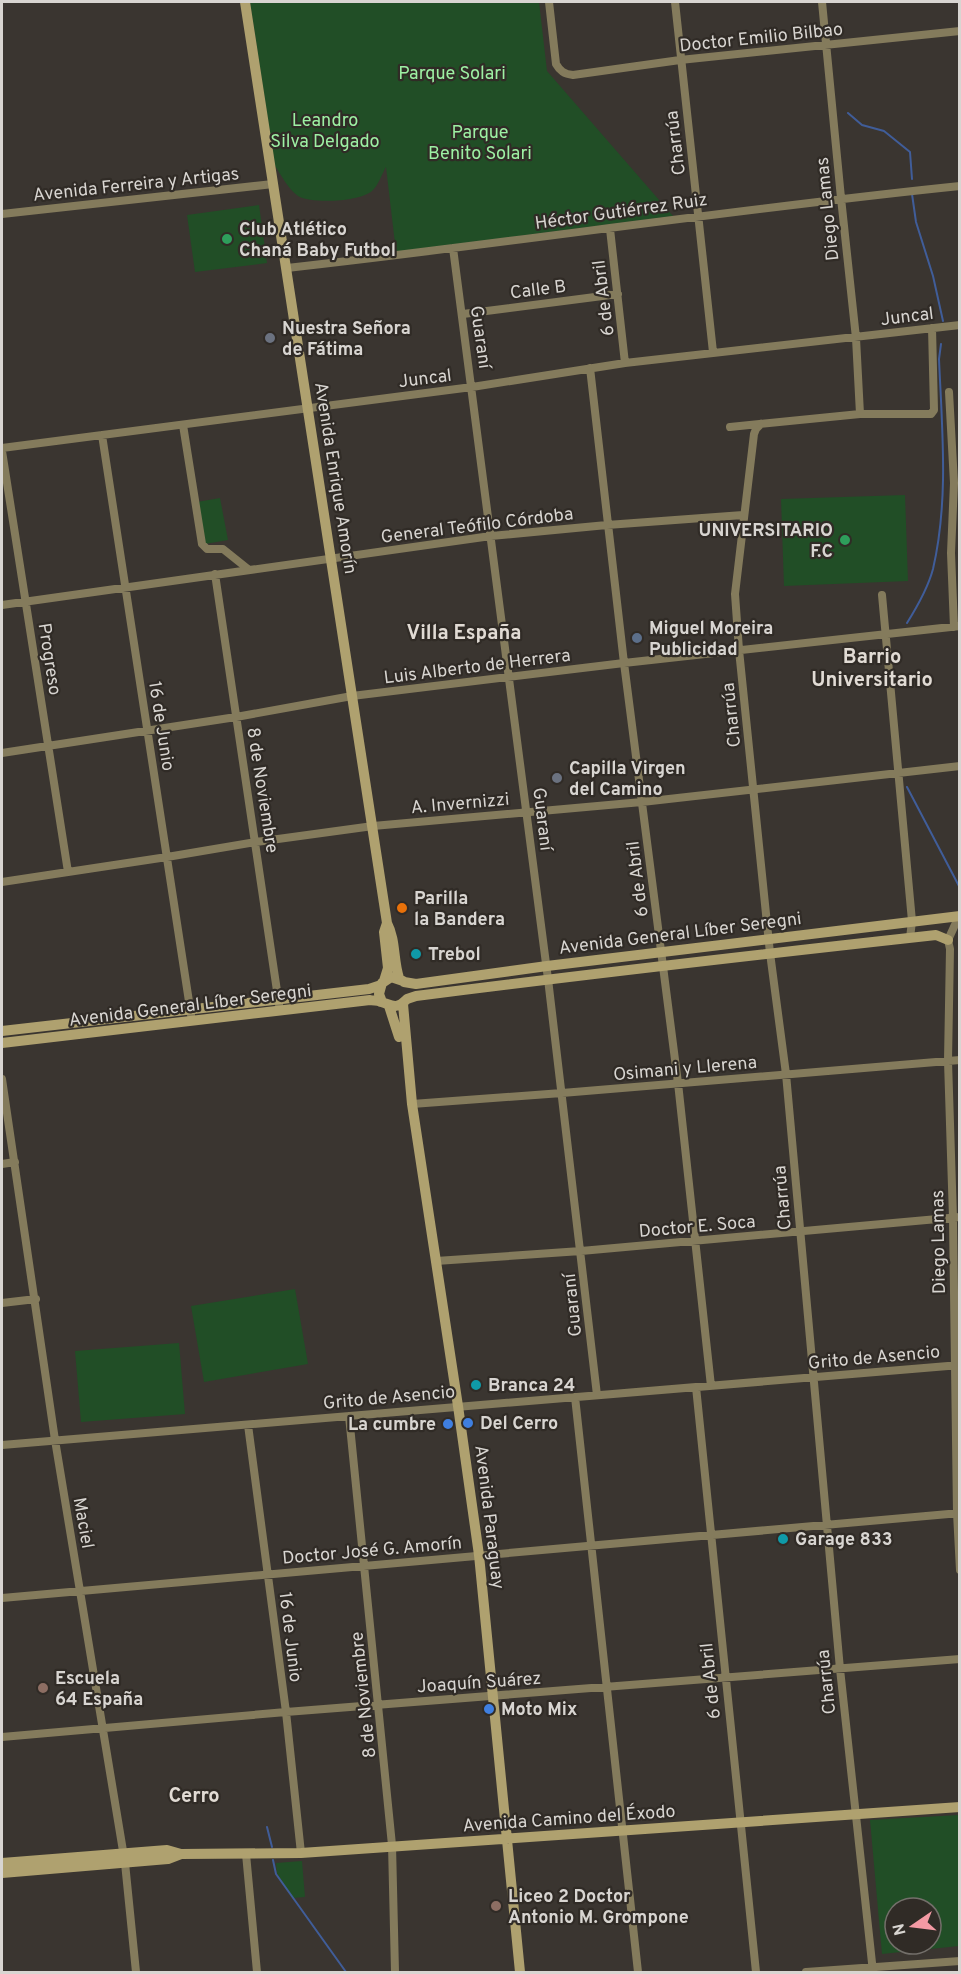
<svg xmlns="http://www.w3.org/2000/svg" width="961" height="1974" font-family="Overpass,sans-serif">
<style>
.green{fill:#214e26;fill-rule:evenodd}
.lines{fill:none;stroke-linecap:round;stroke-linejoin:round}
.stream{stroke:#405d99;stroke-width:2}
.street{stroke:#847b5c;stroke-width:8}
.secondary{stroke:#afa16f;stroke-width:10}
.leisure-dot{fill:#2e9e5b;stroke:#302b26;stroke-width:2}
.worship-dot{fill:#6b7280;stroke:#302b26;stroke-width:2}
.service-dot{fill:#5c6f8a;stroke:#302b26;stroke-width:2}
.food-dot{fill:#e8710a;stroke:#302b26;stroke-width:2}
.culture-dot{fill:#0f9aa8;stroke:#302b26;stroke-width:2}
.shop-dot{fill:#3f7fe0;stroke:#302b26;stroke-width:2}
.education-dot{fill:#8d6e63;stroke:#302b26;stroke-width:2}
.labels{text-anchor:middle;stroke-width:4.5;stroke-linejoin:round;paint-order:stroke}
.street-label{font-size:18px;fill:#d8d5d1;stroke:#302b26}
.park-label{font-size:18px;fill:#9df0a3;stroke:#302b26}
.poi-label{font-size:18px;font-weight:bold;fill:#d8d5d1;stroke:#302b26;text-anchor:start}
.neighbourhood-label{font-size:20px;font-weight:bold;fill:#e1dbd4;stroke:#302b26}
</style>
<rect width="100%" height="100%" fill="#3a3530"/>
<!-- green -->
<path class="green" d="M 250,2 L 539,2 L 547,71 L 673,216 L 396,252 L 386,167 C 382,174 378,186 372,191 C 359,202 312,204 298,196 C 288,189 282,176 275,166 Z
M 259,205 L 267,263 L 195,272 L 187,215 Z
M 905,495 L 908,581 L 784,586 L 781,499 Z
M 220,498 L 228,540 L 205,544 L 197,502 Z
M 295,1289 L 308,1364 L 204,1382 L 191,1306 Z
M 179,1343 L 185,1414 L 81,1422 L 75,1351 Z
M 959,1815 L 959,1946 L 882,1954 L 870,1820 ZM 895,1908 L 931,1908 L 931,1944 L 895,1944 Z
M 302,1861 L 305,1897 L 292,1898 L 277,1873 L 276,1863 Z"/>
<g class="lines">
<!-- stream -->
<path class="stream" d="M 848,113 L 862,125 L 884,131 L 910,152 L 912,179
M 912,194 L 916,222 L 933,276 L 943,321
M 907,623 C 917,607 928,588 933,569 C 949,500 942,429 939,359 L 941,344
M 907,787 L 960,888
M 267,1827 L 272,1847
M 273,1860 L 276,1874 L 346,1972"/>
<!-- street -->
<path class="street" d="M 549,2 L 556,64 C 560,71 564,74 573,75 L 680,60 L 960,31
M 675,2 L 713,352
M 822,2 L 841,198 L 856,338 L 860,414
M 2,214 L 273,184
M 610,229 L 625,363
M 453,248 L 548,979 L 597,1395
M 287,268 C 511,243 735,209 960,186
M 463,314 L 618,294
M 590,368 L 624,663 L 678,1083 L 711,1386
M 949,392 L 954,483 L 951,553 L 954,627
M 761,424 L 756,429 L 754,434 L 735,594 L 739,650 L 770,953 L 786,1074 L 840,1669 L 873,1972
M 183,425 L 202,544 L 207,549 L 223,549 L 248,569
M 730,427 L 860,414 L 931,414 L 934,410 L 932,328
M 102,435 L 192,1021
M 2,448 L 472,387 L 625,363 L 960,325
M 2,451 L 68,872
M 215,574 L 280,1011
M 882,595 L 912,921 L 910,938
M 2,605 L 491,536 L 607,525 L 743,515
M 2,753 L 236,717 L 352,696 L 624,663 L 960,626
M 2,882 L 167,857 L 256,842 L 373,826 L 642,802 L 960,766
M 959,916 L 948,940 L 950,949 L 948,1061 L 953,1218 L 957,1513 L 960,1570
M 2,1079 L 55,1440 L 125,1863 L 136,1972
M 412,1104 L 562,1093 L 960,1060
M 2,1164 L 15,1162
M 436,1261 L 581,1251 L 960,1217
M 2,1303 L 36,1299
M 696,1387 L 756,1972
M 575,1397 L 638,1972
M 349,1416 L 392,1845 L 395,1972
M 248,1425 L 286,1712 L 301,1853
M 2,1445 L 960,1365
M 2,1598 L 960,1513
M 2,1737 L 286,1712 L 960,1659
M 246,1854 L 257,1972
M 806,1972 L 960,1961"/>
<!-- secondary -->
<path class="secondary" d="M 245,2 L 387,923 C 396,940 393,960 399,978
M 384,981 L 388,968 L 384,932 L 387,923
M 404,982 L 416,984 L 547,966 L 960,916
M 407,999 L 416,996 C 589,974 763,954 936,935 L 948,940
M 382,1002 L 379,994 L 382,983 L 391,977 L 403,981
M 403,1004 L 412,1104 L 458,1406 L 479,1555 L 520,1972
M 389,1006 L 399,1037
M 2,1031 L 369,989 L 381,985
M 2,1043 L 370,1000 C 374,1001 378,1000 381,1002 C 392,1005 396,1010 406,1000
M 2,1863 L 167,1850 L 181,1854 L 301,1853 L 960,1807
M 2,1873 L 168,1859 L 181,1854"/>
</g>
<!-- markers -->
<g class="leisure-dot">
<circle cx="227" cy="239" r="6"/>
<circle cx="845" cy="540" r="6"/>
</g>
<g class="worship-dot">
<circle cx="270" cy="338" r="6"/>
<circle cx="557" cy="778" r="6"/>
</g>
<circle class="service-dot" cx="637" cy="638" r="6"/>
<circle class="food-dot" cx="402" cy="908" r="6"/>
<g class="culture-dot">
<circle cx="416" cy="954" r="6"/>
<circle cx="476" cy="1385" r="6"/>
<circle cx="783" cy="1539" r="6"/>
</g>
<g class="shop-dot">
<circle cx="468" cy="1423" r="6"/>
<circle cx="448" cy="1424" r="6"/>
<circle cx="489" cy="1709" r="6"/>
</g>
<g class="education-dot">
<circle cx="43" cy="1688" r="6"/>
<circle cx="496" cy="1906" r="6"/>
</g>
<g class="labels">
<!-- street labels -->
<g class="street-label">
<text transform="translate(761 37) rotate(-6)" y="6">Doctor Emilio Bilbao</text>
<text transform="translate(675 143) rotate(-97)" y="6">Charrúa</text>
<text transform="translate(136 184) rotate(-6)" y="6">Avenida Ferreira y Artigas</text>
<text transform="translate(827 209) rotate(-96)" y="6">Diego Lamas</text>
<text transform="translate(621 211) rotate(-8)" y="6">Héctor Gutiérrez Ruiz</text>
<text transform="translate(538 289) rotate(-7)" y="6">Calle B</text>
<text transform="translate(603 298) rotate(-97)" y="6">6 de Abril</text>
<text transform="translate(907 316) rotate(-7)" y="6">Juncal</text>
<text transform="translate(481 337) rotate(82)" y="6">Guaraní</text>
<text transform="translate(425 378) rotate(-7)" y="6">Juncal</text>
<text transform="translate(336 478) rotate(81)" y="6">Avenida Enrique Amorín</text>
<text transform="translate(477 525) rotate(-7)" y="6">General Teófilo Córdoba</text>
<text transform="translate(50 659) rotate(81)" y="6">Progreso</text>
<text transform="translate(477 666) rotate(-7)" y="6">Luis Alberto de Herrera</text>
<text transform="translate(731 715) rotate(-96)" y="6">Charrúa</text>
<text transform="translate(162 726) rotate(81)" y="6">16 de Junio</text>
<text transform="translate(263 790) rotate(81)" y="6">8 de Noviembre</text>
<text transform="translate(460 803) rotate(-5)" y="6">A. Invernizzi</text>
<text transform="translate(543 819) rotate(83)" y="6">Guaraní</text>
<text transform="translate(637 879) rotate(-97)" y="6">6 de Abril</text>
<text transform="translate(680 933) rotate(-7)" y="6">Avenida General Líber Seregni</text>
<text transform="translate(190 1005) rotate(-7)" y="6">Avenida General Líber Seregni</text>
<text transform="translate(685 1068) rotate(-5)" y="6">Osimani y Llerena</text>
<text transform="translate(782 1198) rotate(-95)" y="6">Charrúa</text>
<text transform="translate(697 1226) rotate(-5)" y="6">Doctor E. Soca</text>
<text transform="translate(938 1242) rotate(-91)" y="6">Diego Lamas</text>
<text transform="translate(572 1305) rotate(-96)" y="6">Guaraní</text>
<text transform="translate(874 1357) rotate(-5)" y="6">Grito de Asencio</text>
<text transform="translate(389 1397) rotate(-5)" y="6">Grito de Asencio</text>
<text transform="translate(490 1517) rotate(83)" y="6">Avenida Paraguay</text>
<text transform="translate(84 1523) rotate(80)" y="6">Maciel</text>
<text transform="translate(372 1550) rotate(-5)" y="6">Doctor José G. Amorín</text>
<text transform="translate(291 1637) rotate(83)" y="6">16 de Junio</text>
<text transform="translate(710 1681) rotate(-96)" y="6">6 de Abril</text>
<text transform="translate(479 1682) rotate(-4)" y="6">Joaquín Suárez</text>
<text transform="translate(826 1682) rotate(-96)" y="6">Charrúa</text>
<text transform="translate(363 1695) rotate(-96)" y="6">8 de Noviembre</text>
<text transform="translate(569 1818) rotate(-4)" y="6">Avenida Camino del Éxodo</text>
</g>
<!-- park labels -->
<g class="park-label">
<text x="452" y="79">Parque Solari</text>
<text x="325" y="126">Leandro<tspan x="325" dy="21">Silva Delgado</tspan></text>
<text x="480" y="138">Parque<tspan x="480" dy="21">Benito Solari</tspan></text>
</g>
<!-- poi labels -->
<g class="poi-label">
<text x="239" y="235">Club Atlético<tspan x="239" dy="21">Chaná Baby Futbol</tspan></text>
<text x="282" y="334">Nuestra Señora<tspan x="282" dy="21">de Fátima</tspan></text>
<text x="833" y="536" text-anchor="end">UNIVERSITARIO<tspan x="833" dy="21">F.C</tspan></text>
<text x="649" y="634">Miguel Moreira<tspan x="649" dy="21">Publicidad</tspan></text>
<text x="569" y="774">Capilla Virgen<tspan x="569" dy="21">del Camino</tspan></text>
<text x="414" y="904">Parilla<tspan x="414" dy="21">la Bandera</tspan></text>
<text x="428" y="960">Trebol</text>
<text x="488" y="1391">Branca 24</text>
<text x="480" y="1429">Del Cerro</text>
<text x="436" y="1430" text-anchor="end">La cumbre</text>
<text x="795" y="1545">Garage 833</text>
<text x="55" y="1684">Escuela<tspan x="55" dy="21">64 España</tspan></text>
<text x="501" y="1715">Moto Mix</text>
<text x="508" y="1902">Liceo 2 Doctor<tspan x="508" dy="21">Antonio M. Grompone</tspan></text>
</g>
<!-- neighbourhood labels -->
<g class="neighbourhood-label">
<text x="464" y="639">Villa España</text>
<text x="872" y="663">Barrio<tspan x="872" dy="23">Universitario</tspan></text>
<text x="194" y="1802">Cerro</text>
</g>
</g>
<!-- border -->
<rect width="961" height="1974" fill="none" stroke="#d8d5d1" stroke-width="6"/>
<!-- north arrow -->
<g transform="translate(913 1926) rotate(256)"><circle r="28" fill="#302b26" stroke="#736f6a" stroke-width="1.5"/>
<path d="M0-4.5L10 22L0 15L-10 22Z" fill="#f49aa4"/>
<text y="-9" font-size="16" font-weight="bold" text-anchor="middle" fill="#d8d5d1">N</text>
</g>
</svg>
